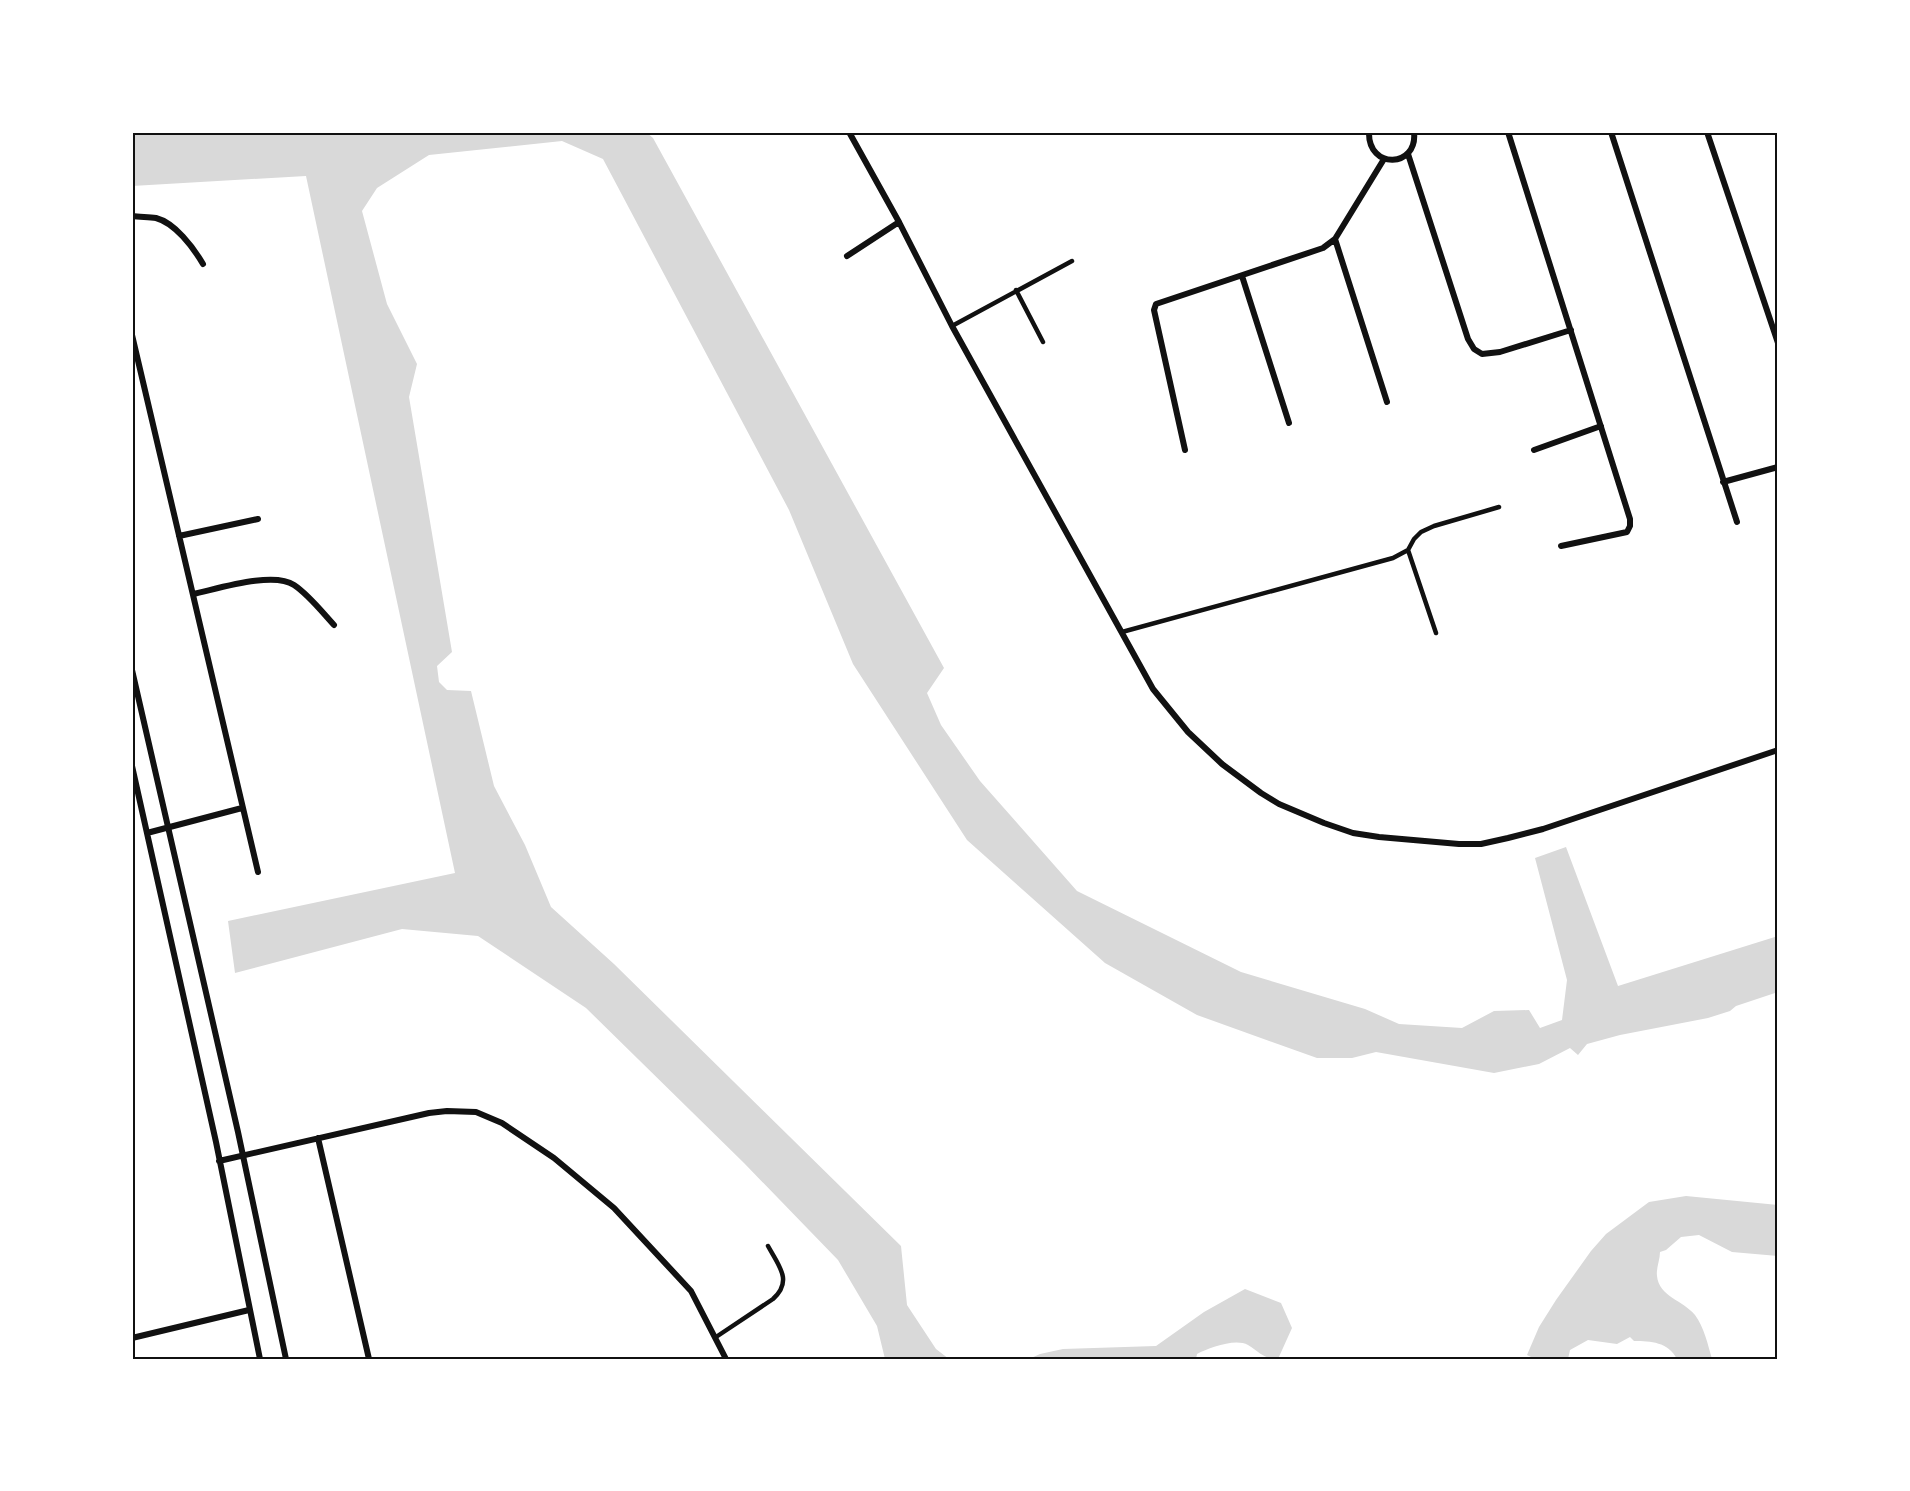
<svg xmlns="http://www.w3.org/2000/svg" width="1910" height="1491" font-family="Montserrat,sans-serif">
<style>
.water{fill:#d9d9d9}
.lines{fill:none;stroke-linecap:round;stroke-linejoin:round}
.service{stroke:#111;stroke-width:4.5}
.minor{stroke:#111;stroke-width:6}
.neatline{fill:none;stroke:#111;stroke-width:2}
</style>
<rect width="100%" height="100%" fill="#fff"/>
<!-- water -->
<path class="water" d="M 132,132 L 646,132 L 653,138 L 944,668 L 927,693 L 941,725 L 980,781 L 1077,891 L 1241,972 L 1365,1009 L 1399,1024 L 1462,1028 L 1494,1011 L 1529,1010 L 1540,1028 L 1562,1020 L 1567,980 L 1535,858 L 1566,847 L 1618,986 L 1778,936 L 1778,992 L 1736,1006 L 1730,1011 L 1708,1018 L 1620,1035 L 1587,1044 L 1578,1055 L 1570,1048 L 1539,1064 L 1494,1073 L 1376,1052 L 1352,1058 L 1317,1058 L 1197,1015 L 1105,963 L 967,840 L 853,664 L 789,510 L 603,159 L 562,141 L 429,155 L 377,188 L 362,211 L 387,304 L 417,364 L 409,397 L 452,652 L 437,666 L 439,682 L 447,690 L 471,691 L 494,786 L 525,845 L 551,907 L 614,964 L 901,1246 L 907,1305 L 936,1349 L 949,1359 L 885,1359 L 877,1326 L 838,1260 L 744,1163 L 586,1008 L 478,936 L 402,929 L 235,973 L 228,921 L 455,873 L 306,176 L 132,186 Z
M 1686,1196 L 1778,1205 L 1778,1256 L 1732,1252 L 1699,1235 L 1681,1237 L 1666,1250 L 1660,1252 C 1660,1260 1656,1268 1657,1276 C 1659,1297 1683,1300 1695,1315 C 1704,1327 1708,1345 1712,1359 L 1677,1359 C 1668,1342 1651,1341 1634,1341 L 1630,1337 L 1617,1344 L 1588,1340 L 1570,1350 L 1568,1359 L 1535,1359 L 1527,1355 L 1539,1327 L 1556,1300 L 1591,1251 L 1606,1234 L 1649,1202 Z
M 1245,1289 L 1281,1303 L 1292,1328 L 1278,1359 C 1263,1359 1260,1352 1248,1345 C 1235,1338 1209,1348 1197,1354 L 1196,1359 L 1029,1359 L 1040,1354 L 1063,1349 L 1156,1346 L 1204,1312 Z"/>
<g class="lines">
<!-- service -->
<path class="service" d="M 1016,290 L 1043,342
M 952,326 L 1072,261
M 1408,550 L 1436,633
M 1122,632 L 1393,558 L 1408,550 L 1414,539 L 1421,532 L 1434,526 L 1499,507
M 716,1337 L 773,1299 C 793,1281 779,1266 768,1246"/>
<!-- minor -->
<path class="minor" d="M 849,132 L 899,222 L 952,326 L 1153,689 L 1188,732 L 1222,764 L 1261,793 L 1279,804 L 1324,823 L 1353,833 L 1379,837 L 1459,844 L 1481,844 L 1508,838 L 1543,829 L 1778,750
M 1369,132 C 1368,170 1418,168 1414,132
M 1508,132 L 1630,519 L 1630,526 L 1627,532 L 1561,546
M 1611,132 L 1737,522
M 1707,132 L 1778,343
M 1408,154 L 1468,339 L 1474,349 L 1482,354 L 1500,352 L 1571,330
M 132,216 C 140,217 148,217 156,218 C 175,223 193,247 203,264
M 1335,239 L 1387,402
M 847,256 L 899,222
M 1242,276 L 1289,423
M 132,335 L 258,872
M 1185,450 L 1154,310 L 1156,304 L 1323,248 L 1335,239 L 1384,159
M 1534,450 L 1601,426
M 1723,482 L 1778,467
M 179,536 L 258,519
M 193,594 C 217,589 273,571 294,585 C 309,595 322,612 334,625
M 132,670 L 238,1132 L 286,1359
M 132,766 L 216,1142 L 260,1359
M 147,833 L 242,808
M 318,1138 L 369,1359
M 219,1161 L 429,1113 L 447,1111 L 476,1112 L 502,1123 L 554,1158 L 614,1208 L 691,1291 L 726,1359
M 132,1338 L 249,1310"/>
</g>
<!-- border -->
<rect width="1910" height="1491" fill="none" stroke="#ffffff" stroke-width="267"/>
<rect x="134" y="134" width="1642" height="1224" class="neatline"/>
</svg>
